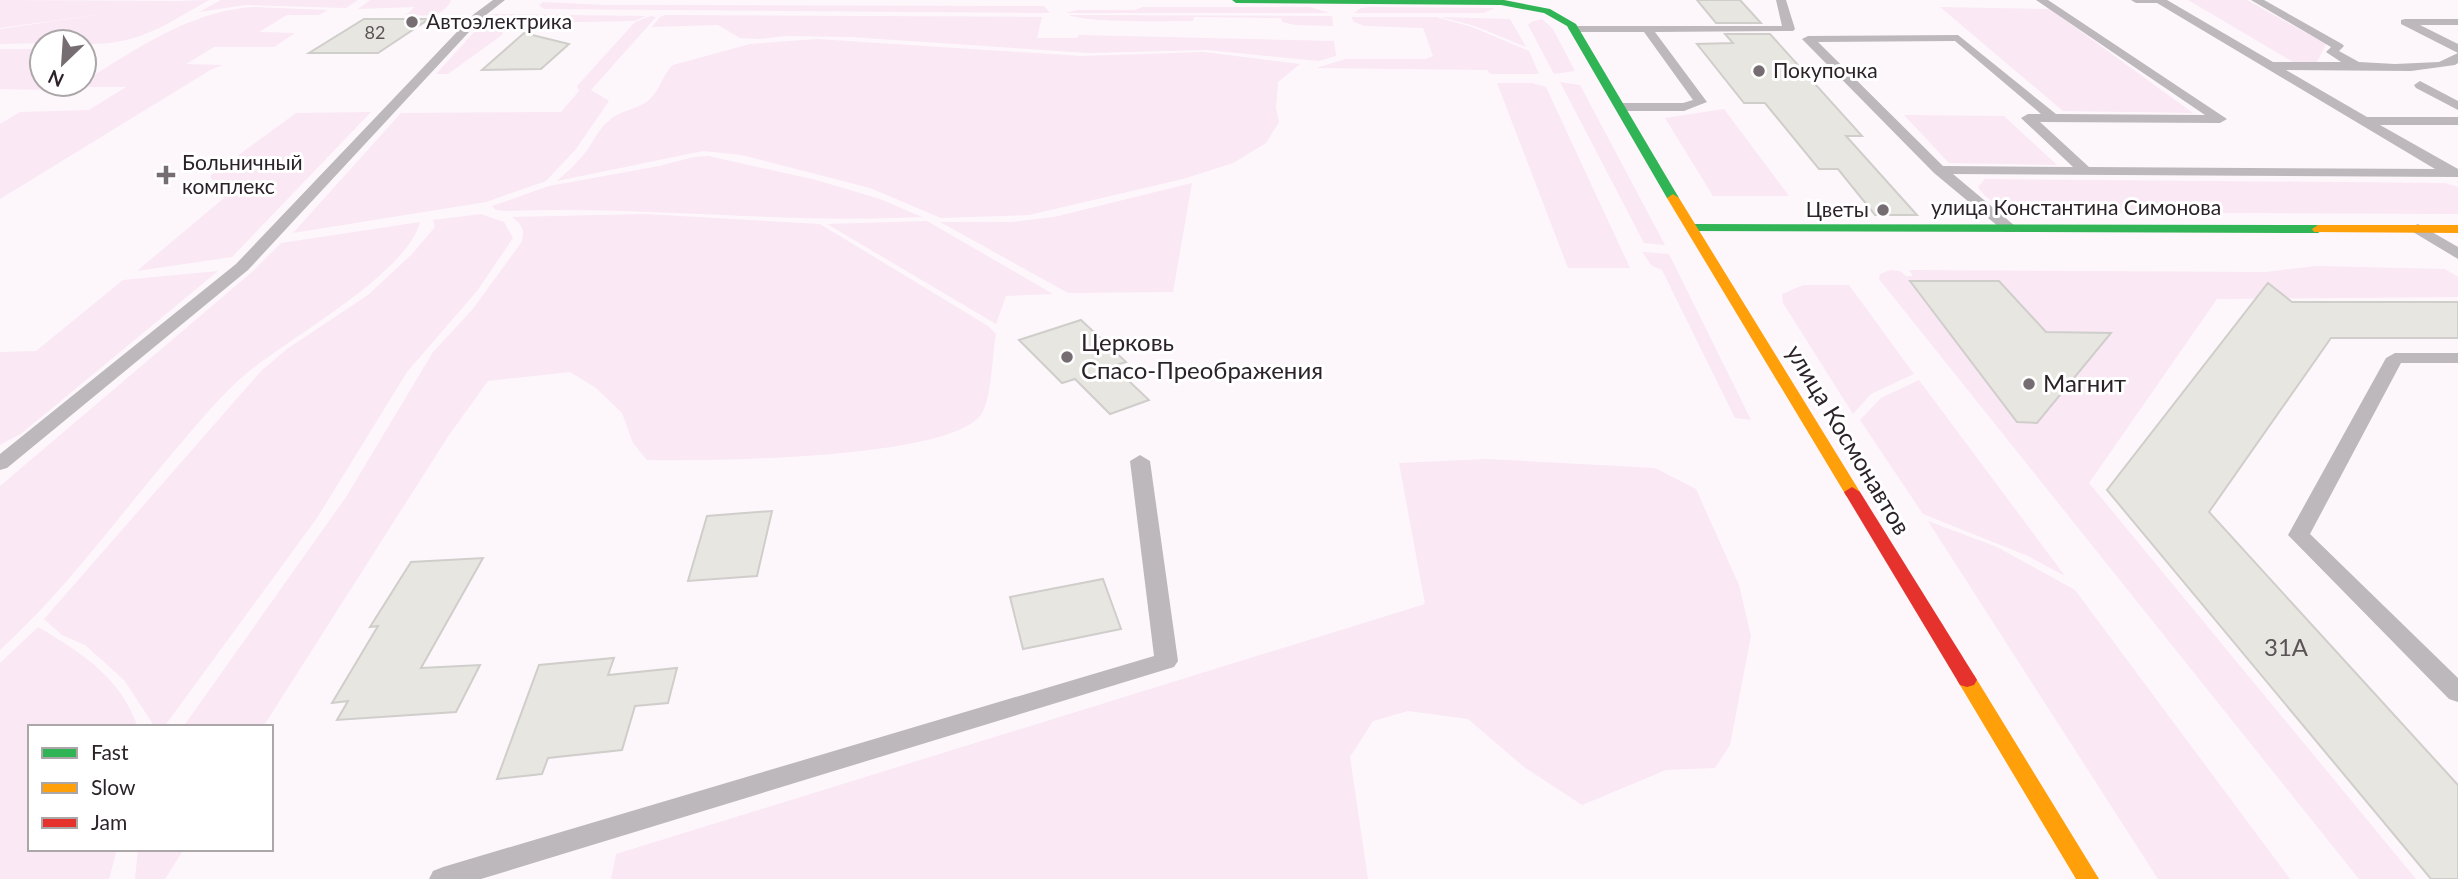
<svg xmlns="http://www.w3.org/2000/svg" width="2458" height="879" font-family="Lato,sans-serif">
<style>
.green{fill:#fae8f4}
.building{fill:#e8e6e1;stroke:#cfcecb;stroke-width:2}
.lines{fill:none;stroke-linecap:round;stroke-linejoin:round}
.lane{fill:#bcb8bb;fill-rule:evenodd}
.fast{fill:#30b455;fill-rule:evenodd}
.slow{fill:#ff9f0a;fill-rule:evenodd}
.jam{fill:#e5322d;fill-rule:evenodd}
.poi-dot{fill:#756d72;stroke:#fff;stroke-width:2.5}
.labels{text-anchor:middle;stroke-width:6;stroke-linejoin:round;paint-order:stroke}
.far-number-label{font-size:18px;fill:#5b5457}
.far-poi-label{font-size:21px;fill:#2c2329;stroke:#fff;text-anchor:start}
.far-street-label{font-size:21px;fill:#2c2329;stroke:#fff}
.poi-label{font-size:24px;fill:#2c2329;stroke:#fff;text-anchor:start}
.street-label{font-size:24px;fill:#2c2329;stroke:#fff}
.near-number-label{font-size:24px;fill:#5b5457}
</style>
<rect width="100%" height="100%" fill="#fdf7fb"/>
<!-- green -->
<path class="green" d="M 0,0 L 180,1 L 209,0 C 163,26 139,45 84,44 L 84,42 L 0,44 L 0,29 L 110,13 L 0,28 Z
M 221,0 L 358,0 L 346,8 L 246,5 L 199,12 Z
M 370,0 L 450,0 L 451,1 C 441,19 424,15 406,15 L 415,7 L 358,9 Z
M 2188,0 L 2247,0 L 2326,44 L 2317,62 L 2293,62 Z
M 543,2 L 605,5 L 1036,6 L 1044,6 L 1050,13 L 544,9 L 539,5 Z
M 251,7 L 328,10 L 319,15 L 287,15 L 259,32 L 295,33 L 274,47 L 214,47 L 186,64 L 223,65 L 212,69 L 0,199 L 0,124 L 20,112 L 89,110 L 126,87 L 74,87 L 84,84 L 84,81 C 138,49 186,13 251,7 Z
M 1143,7 L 1310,7 L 1330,13 L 1065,13 L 1078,10 L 1135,10 Z
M 1371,7 L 1495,8 L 1483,13 L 1354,13 L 1361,8 Z
M 1940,7 L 2050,9 L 2193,113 L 2063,111 Z
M 491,14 L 646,16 L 634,21 C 610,21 505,26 491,14 Z
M 666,15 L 1042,17 L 1037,38 L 1077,38 L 1079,35 L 1334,41 L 1336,56 L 1319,61 L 1207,50 L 1088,53 L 850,37 L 785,36 L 760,39 L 740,38 L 718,25 L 652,27 L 660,17 Z
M 1069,15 L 1332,16 L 1333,26 L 1295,25 L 1282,22 L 1281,18 L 1194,17 L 1193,21 C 1165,21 1088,23 1069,15 Z
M 651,16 L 656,17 L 591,90 L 609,101 L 576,149 L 546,181 L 486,202 L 293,233 L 401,113 L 561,112 L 579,91 L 577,86 L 635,22 Z
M 1351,17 L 1436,17 L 1472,27 L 1529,51 L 1539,74 L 1491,74 L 1487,70 L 1316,68 L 1346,59 L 1426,59 L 1433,56 L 1423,28 L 1365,26 L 1354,22 Z
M 1441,17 L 1510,19 L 1526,47 L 1475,26 Z
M 1542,19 L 1553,29 L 1575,71 L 1554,74 L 1528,25 L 1531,22 Z
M 498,29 L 503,31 L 502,35 L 448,74 L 436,74 L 476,30 Z
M 817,39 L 1082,56 L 1204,52 L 1300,64 L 1278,82 L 1276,108 L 1279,122 L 1266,143 L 1233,163 L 1183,179 L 1029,215 L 941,218 L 870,188 L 742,155 L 703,151 L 557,181 C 567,172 576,164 584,154 C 594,142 597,130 610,120 C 622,109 642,109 652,97 C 661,87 663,74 673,65 L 750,44 Z
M 0,49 L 42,49 L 42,84 L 59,84 L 48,90 L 0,89 Z
M 1560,82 L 1580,85 L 1665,245 L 1644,243 Z
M 1497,83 L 1532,83 L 1546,87 L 1630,268 L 1568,268 Z
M 1724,109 L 1786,192 L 1789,196 L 1713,196 L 1665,118 Z
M 371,112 L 232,257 L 137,271 L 224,198 L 210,176 L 296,113 Z
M 1904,115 L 2004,116 L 2057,165 L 1949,163 Z
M 708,156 L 816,180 L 880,199 L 922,217 C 784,224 646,206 508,211 L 496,210 L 492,206 L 549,186 L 659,166 L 694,157 Z
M 1985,179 L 2445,183 L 2458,187 L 2458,214 L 2029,212 C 2008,207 1990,206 1978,187 Z
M 1192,183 L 1173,292 L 1068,293 L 940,222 L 1012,222 L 1054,217 Z
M 481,214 L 504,222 L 513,238 L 477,291 L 407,372 L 317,518 L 164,727 L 155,727 L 124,680 L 85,645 L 62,635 L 44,619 L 261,371 L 287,349 L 368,295 L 412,254 L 435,227 L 433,220 Z
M 644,214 L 820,224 L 988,326 L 996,334 C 992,355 992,396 982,413 C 954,460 704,461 647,460 L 633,443 L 622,413 L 596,388 L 570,372 L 488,381 L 449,435 L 263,727 L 183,727 L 346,497 L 433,352 L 472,310 L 521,243 C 526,230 522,225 512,217 Z
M 927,221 L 1053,294 L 1006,296 L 996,324 L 827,224 Z
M 420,222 C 407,274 290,337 247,373 C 220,395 198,424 175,450 C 117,518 66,590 0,650 L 0,486 L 252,272 L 281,243 Z
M 1642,252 L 1669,254 L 1751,420 L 1735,418 L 1662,270 L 1652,266 Z
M 2316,266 L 2445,269 L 2458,277 L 2458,297 L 2217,299 L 2089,483 L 2416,879 L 2359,879 L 1879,279 L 1880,274 L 1890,270 L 1900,271 L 1906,276 L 1913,276 L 1909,270 L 2266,272 Z
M 218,271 L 22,433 L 0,445 L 0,352 L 36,351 L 123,280 Z
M 1803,285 L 1849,285 L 1914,374 L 1871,394 L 1853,414 L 1783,303 L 1782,294 Z
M 1919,380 L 2065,576 L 2028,556 L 1923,514 L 1860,420 L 1881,398 Z
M 1487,459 L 1655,468 L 1696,489 L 1739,585 L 1751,636 L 1730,745 L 1715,768 L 1666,770 L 1582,805 L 1524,767 L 1468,719 L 1408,711 L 1373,721 L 1350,757 L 1368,879 L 611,879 L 616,854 L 1425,604 L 1399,463 Z
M 1928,521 L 1997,547 L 2075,590 L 2290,879 L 2158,879 Z
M 38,627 C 82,653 120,677 138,727 L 30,727 L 30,849 L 117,849 L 109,879 L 0,879 L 0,663 Z
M 138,849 L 184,849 L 165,879 L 135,879 Z"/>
<!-- building -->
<path class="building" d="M 1697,0 L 1740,0 L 1761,23 L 1716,23 Z
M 364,19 L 429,19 L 378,53 L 309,53 Z
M 524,33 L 569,44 L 541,69 L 482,70 Z
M 1725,34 L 1770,34 L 1862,136 L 1846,136 L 1917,215 L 1875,215 L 1838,169 L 1819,169 L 1765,103 L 1744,103 L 1697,44 L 1733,43 Z
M 1910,281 L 1999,281 L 2046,332 L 2111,333 L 2037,423 L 2017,422 Z
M 2268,283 L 2292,302 L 2458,302 L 2458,338 L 2331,338 L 2209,512 L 2458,785 L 2458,879 L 2431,879 L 2107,490 Z
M 1081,320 L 1126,362 L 1113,366 L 1149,400 L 1110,414 L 1075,379 L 1062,383 L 1019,340 Z
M 772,511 L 757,576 L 688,581 L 707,516 Z
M 483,558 L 421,668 L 480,665 L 456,712 L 337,720 L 348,701 L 332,703 L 378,626 L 370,627 L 411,562 Z
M 1103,579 L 1121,629 L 1023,649 L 1010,597 Z
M 614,658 L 608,675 L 677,668 L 668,703 L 635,706 L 622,750 L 548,758 L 542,774 L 497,779 L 539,665 Z"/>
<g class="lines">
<!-- lane -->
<path class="lane" d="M 493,0 L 505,0 L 482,18 L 248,270 L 7,468 L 0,470 L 0,454 L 236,264 L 474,14 Z
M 1776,0 L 1786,0 L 1795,29 L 1793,31 L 1655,32 L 1707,102 L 1684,111 L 1621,111 L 1615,107 L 1621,103 L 1683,103 L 1693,100 L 1644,32 L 1574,32 L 1568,29 L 1574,26 L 1782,26 Z
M 2036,0 L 2048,0 L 2227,119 L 2220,123 L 2040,122 L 2089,167 L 2435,169 L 2157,3 L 2136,3 L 2131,0 L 2167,0 L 2273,62 L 2341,62 L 2326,52 L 2331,47 L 2251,0 L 2264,0 L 2342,44 L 2344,46 L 2339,51 L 2359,62 L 2395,64 L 2439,62 L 2458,53 L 2458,63 L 2455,65 L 2411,71 L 2286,70 L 2367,117 L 2458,117 L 2458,125 L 2380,125 L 2458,169 L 2458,177 L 1953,174 L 2015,226 L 2018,229 L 2015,232 L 2005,232 L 1934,173 L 1802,39 L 1808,36 L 1958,35 L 2056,114 L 2205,115 ZM 1955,41 L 2041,114 L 2028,114 L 2021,118 L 2073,167 L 1943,166 L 1818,42 Z
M 2405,19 L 2458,19 L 2458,25 L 2420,25 L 2458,44 L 2458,53 L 2401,24 L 2401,20 Z
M 2420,81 L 2458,101 L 2458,110 L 2416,88 L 2414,85 Z
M 2418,224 L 2458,247 L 2458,259 L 2413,232 L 2410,229 L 2413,226 Z
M 2395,353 L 2458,353 L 2458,363 L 2401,363 L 2310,534 L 2458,678 L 2458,702 L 2449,699 L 2288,535 L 2386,358 Z
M 1140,455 L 1150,461 L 1178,661 L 1174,667 L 481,879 L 429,879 L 433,871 L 443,867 L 1154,656 L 1130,461 Z"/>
<!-- fast -->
<path class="fast" d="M 1232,0 L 1504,0 L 1550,9 L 1576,24 L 1679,198 L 1673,202 L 1667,198 L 1567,26 L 1544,13 L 1501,5 L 1236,3 Z
M 1693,224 L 2318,225 L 2324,229 L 2318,233 L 1689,231 L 1689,225 Z"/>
<!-- slow -->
<path class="slow" d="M 1673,194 L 1679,198 L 1860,492 L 1858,496 L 1846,496 L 1844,492 L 1667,198 Z
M 2318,225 L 2458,225 L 2458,233 L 2314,232 L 2312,229 Z
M 1967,673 L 1974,675 L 2099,879 L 2076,879 L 1957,680 L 1960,675 Z"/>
<!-- jam -->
<path class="jam" d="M 1852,487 L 1860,492 L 1974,675 L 1977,680 L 1974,685 L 1967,687 L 1960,685 L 1844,492 Z"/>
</g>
<!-- markers -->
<g class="poi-dot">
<circle cx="412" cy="22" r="7"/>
<circle cx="1759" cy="71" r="7"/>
<path d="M162.5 164.5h7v7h7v7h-7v7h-7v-7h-7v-7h7z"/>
<circle cx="1883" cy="210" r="7"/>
<circle cx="1067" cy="357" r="7"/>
<circle cx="2029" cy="384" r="7"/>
</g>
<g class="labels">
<!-- far-number labels -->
<g class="far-number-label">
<text x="375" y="39">82</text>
</g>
<!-- far-poi labels -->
<g class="far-poi-label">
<text x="426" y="29">Автоэлектрика</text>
<text x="1773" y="78">Покупочка</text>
<text x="182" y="170">Больничный<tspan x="182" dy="24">комплекс</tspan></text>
<text x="1869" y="217" text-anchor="end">Цветы</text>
</g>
<!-- far-street labels -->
<g class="far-street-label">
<text x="2076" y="215">улица Константина Симонова</text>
</g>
<!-- poi labels -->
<g class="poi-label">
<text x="1081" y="351">Церковь<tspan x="1081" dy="28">Спасо-Преображения</tspan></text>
<text x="2043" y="392">Магнит</text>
</g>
<!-- street labels -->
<g class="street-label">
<text transform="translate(1848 440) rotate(59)" y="8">улица Космонавтов</text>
</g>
<!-- near-number labels -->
<g class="near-number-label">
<text x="2286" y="656">31А</text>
</g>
</g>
<!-- legend -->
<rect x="28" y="725" width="245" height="126" fill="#ffffff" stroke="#aba7a9" stroke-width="2"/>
<rect x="42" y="748" width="35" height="10" fill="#30b455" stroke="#aba7a9" stroke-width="2"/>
<text x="91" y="760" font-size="21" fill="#2c2329">Fast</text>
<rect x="42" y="783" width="35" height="10" fill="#ff9f0a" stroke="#aba7a9" stroke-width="2"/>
<text x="91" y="795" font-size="21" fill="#2c2329">Slow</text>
<rect x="42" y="818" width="35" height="10" fill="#e5322d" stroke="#aba7a9" stroke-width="2"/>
<text x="91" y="830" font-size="21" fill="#2c2329">Jam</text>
<!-- north arrow -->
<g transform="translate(63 63) rotate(205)"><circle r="33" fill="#ffffff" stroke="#aba7a9" stroke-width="2"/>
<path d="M0-5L12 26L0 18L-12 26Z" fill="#756d72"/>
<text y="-10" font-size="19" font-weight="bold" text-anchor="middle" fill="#2c2329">N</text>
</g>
</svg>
